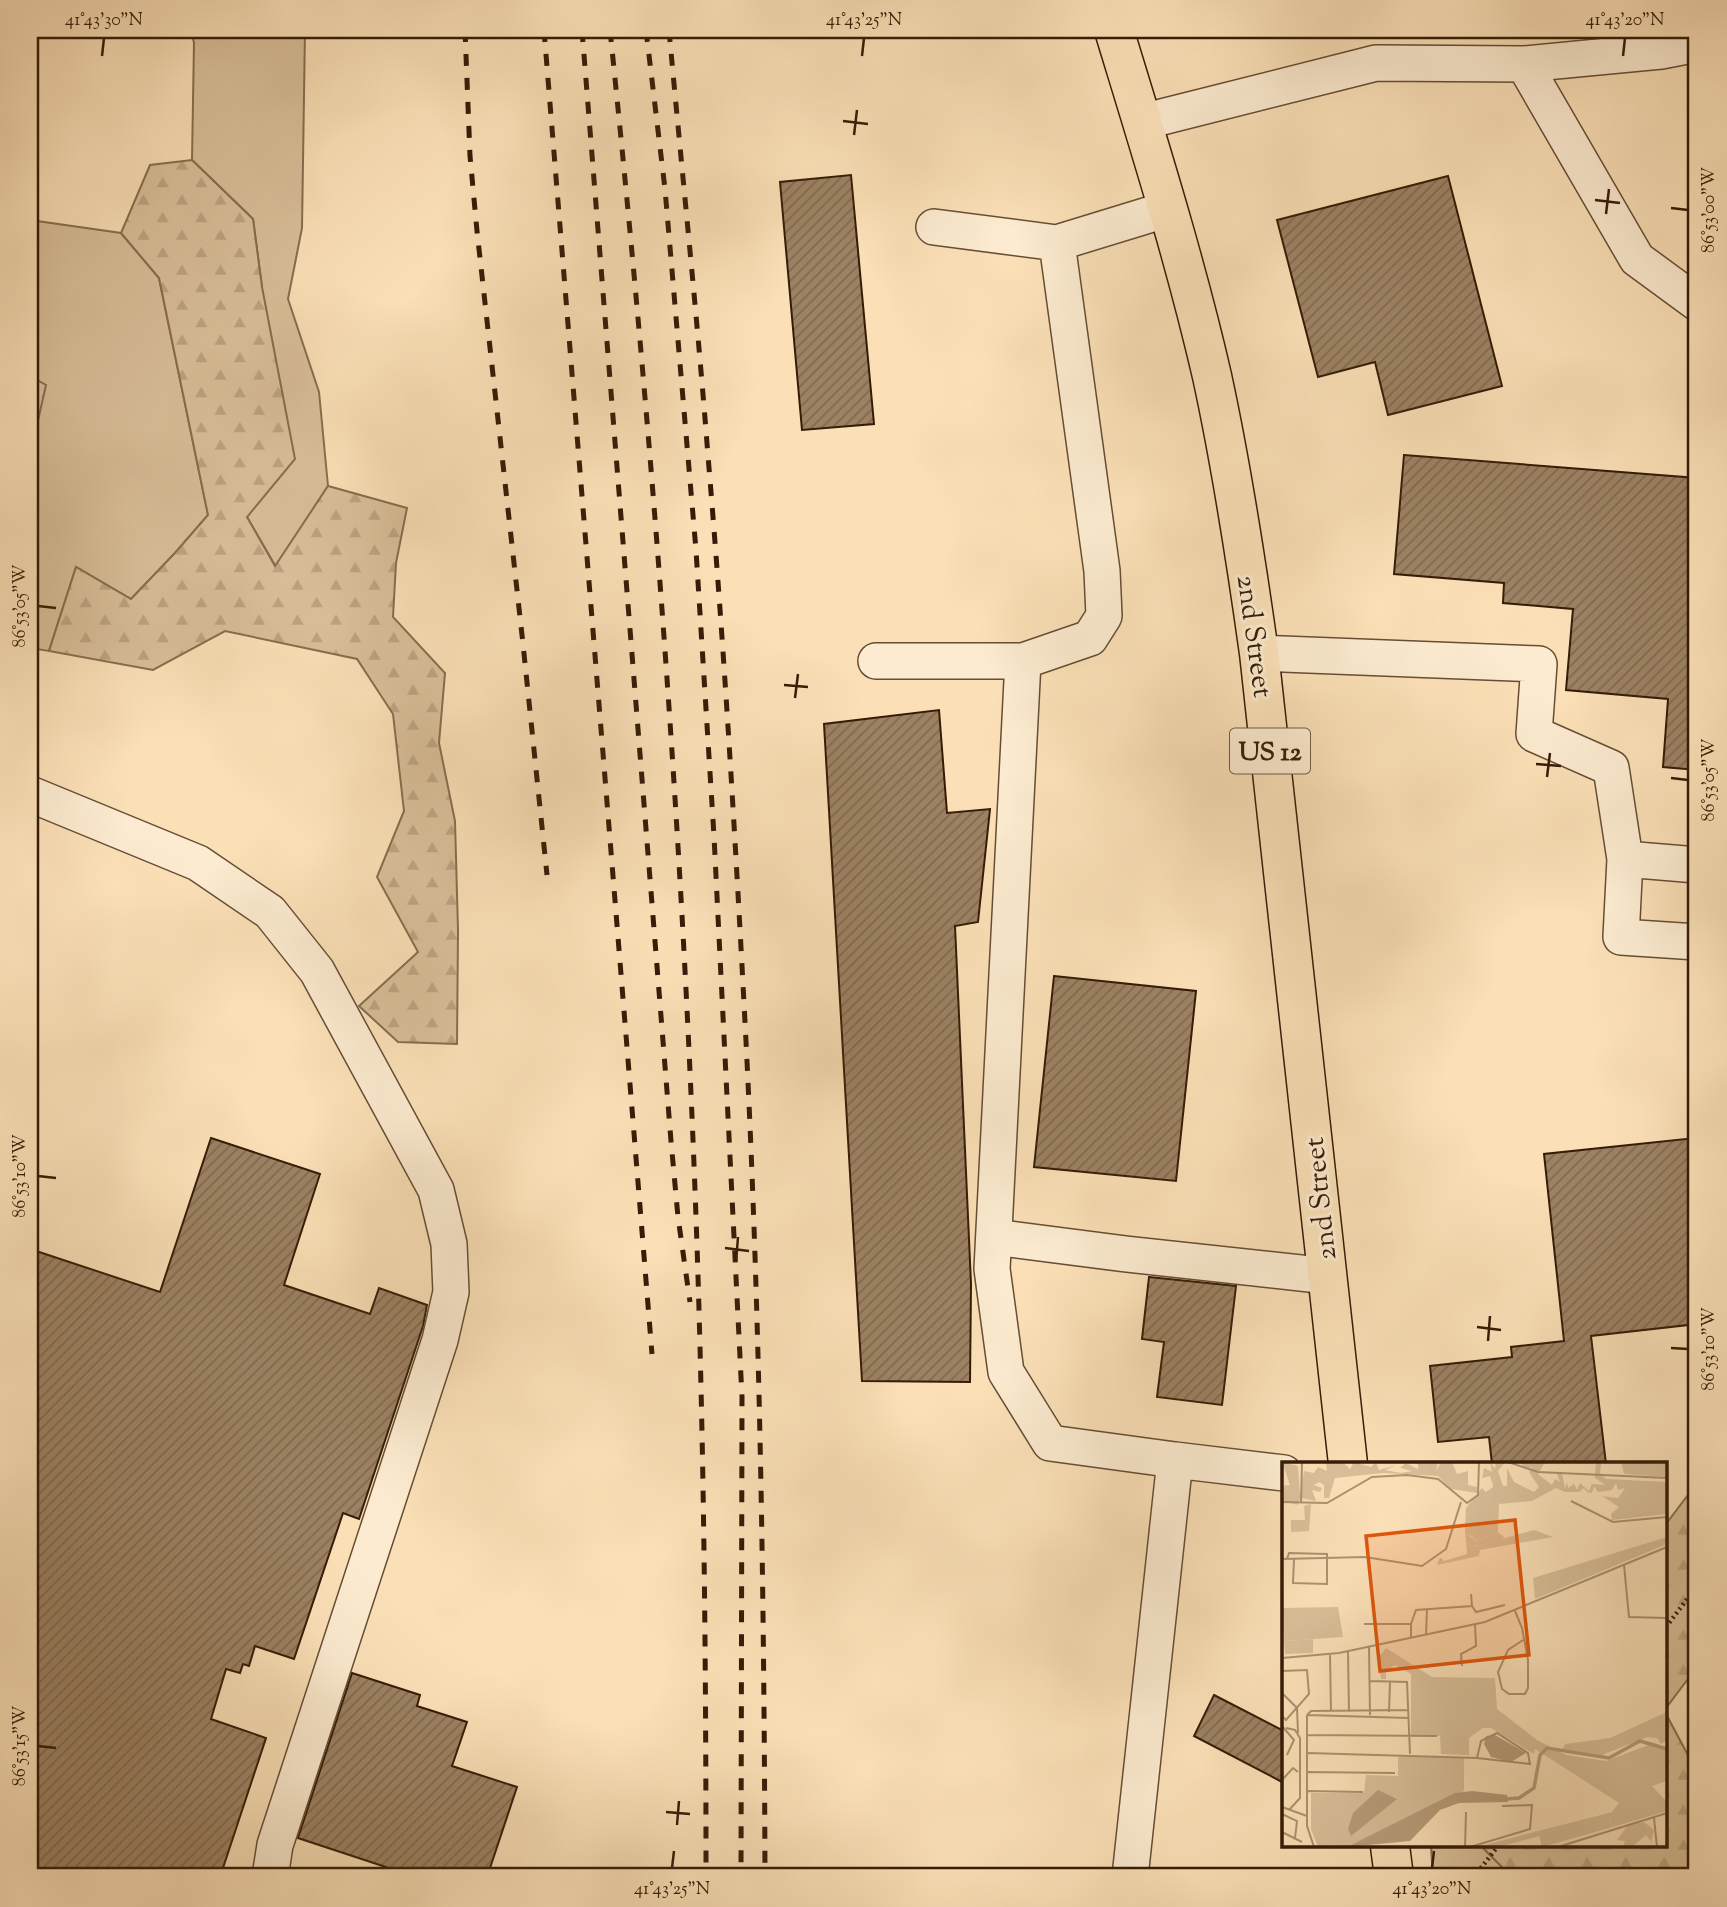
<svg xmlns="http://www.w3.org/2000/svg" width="1727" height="1907" font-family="'Sorts Mill Goudy',serif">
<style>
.green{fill:#d9bf99;stroke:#876e50;stroke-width:2}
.forest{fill:url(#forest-firs);stroke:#876e50;stroke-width:2}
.building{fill:url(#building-hatch);stroke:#351c07;stroke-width:2}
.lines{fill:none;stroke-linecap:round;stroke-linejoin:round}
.minor-casing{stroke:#664d33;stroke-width:38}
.major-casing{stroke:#351c07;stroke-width:41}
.path{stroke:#351c07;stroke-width:4.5;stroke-dasharray:2 3.5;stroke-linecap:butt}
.minor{stroke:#fcebd0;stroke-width:35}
.major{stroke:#fbe0b7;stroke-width:38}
.rail{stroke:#351c07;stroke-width:5;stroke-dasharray:12 12;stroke-linecap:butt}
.ticks{fill:none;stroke:#351c07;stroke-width:2.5}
.labels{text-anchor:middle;stroke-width:6;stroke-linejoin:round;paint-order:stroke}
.shield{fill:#fcebd0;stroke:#715a43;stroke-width:2}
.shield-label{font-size:26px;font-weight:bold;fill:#351c07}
.street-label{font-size:28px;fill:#351c07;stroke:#fcebd0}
.inset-river{fill:none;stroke:#b89d7b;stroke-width:3.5}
.inset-road{fill:none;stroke:#ac9271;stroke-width:2}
.view{fill:#df560c;fill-opacity:0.15;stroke:#df560c;stroke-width:3.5}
.inset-edge{fill:none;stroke:#351c07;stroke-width:3.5}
.neatline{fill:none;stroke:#351c07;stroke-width:2.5}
.ticks-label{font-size:18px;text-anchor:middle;fill:#351c07}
</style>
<defs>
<pattern id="forest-firs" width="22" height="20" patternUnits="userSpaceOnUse" patternTransform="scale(1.75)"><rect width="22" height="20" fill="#d9bf99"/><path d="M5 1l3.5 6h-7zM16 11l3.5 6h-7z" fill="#bba482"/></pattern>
<pattern id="building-hatch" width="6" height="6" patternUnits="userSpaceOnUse" patternTransform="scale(1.75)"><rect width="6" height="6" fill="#9c8263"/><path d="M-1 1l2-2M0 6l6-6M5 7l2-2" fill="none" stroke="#806a50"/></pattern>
</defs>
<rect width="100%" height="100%" fill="#fbe0b7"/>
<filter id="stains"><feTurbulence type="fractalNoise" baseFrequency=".00286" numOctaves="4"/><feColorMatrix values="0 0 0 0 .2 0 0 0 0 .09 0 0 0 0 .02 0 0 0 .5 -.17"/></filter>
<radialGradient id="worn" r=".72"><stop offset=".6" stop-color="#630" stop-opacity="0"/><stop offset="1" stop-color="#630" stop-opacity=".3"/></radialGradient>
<!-- green -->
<path class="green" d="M 191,30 L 305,30 L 302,228 L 288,299 L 319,392 L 328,486 L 276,567 L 247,517 L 262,287 L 253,219 L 192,160 L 194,43 Z
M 30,220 L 121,233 L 159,278 L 208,515 L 175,553 L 131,599 L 76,567 L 49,651 L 30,648 Z
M 1431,1846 L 1481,1846 L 1512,1877 L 1433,1877 Z"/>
<!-- forest -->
<path class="forest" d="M 192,160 L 253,219 L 262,287 L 295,459 L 247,517 L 275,566 L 328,486 L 407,508 L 396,563 L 393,617 L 445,673 L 439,743 L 455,821 L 458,930 L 457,1044 L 398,1042 L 359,1006 L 418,952 L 377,877 L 404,811 L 393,714 L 357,659 L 225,631 L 153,670 L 49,651 L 76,567 L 131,599 L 175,553 L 208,515 L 159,278 L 121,233 L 150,165 Z
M 30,376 L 46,385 L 30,456 Z
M 1697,1483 L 1697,1667 L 1666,1708 L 1666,1524 Z
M 1666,1714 L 1697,1772 L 1697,1877 L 1512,1877 L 1481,1846 L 1666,1846 Z"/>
<!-- building -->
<path class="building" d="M 851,175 L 874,424 L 802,430 L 780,182 Z
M 1448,176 L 1502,386 L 1388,415 L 1375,362 L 1318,377 L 1277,220 Z
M 1404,455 L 1697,478 L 1697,770 L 1663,767 L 1668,699 L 1566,690 L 1573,609 L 1503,603 L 1504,583 L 1394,574 Z
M 939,710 L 947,813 L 990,809 L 978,922 L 955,926 L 971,1284 L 970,1382 L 862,1381 L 824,724 Z
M 1054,976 L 1196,991 L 1176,1181 L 1034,1167 Z
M 211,1138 L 320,1174 L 284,1285 L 370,1314 L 379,1288 L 427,1305 L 423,1326 L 359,1519 L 343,1513 L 294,1659 L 255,1646 L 249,1666 L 243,1664 L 240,1673 L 226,1669 L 211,1719 L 266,1738 L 220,1877 L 30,1877 L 30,1249 L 160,1292 Z
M 1695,1138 L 1697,1158 L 1697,1324 L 1591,1336 L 1606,1464 L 1492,1464 L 1489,1437 L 1438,1442 L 1430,1366 L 1512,1357 L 1511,1347 L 1564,1341 L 1544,1154 Z
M 1149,1277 L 1236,1286 L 1222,1405 L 1157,1397 L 1164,1342 L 1142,1339 Z
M 352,1673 L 420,1695 L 417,1706 L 467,1722 L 452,1766 L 517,1787 L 487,1877 L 416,1877 L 298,1838 Z
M 1214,1695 L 1284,1731 L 1284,1783 L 1194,1736 Z"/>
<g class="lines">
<!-- minor casing -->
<g class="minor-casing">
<path id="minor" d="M 1524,64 L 1637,259 L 1697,303
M 1142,122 L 1376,63 L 1524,64 L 1661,51 L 1697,44
M 934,227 L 1057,243 L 1168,209
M 1259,653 L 1539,664 L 1534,734 L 1611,768 L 1625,859 L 1697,865
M 876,661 L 1023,661 L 992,1269 L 1006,1372 L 1050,1443 L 1175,1460
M 1023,661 L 1090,638 L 1104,616 L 1102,571 L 1057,243
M 30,794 L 198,863 L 270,912 L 317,971 L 436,1190 L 449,1244 L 451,1292 L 440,1340 L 275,1845 L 270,1877
M 1625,859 L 1621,937 L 1697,942
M 994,1237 L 1126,1254 L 1328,1276
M 1130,1877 L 1175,1460 L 1284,1473"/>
</g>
<!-- major casing -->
<g class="major-casing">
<path id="major" d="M 1114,30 C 1149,145 1185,259 1212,376 C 1232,468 1246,560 1259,653 L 1348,1464
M 1390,1846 L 1394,1877"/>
</g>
<!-- path -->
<path class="path" d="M 1666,1627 L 1697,1586
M 1474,1877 L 1498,1846"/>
<!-- minor -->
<use href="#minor" class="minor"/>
<!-- major -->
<use href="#major" class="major"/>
<!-- rail -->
<path class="rail" d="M 465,30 L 470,156 L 477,231 L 523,644 L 547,875
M 544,30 L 652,1354
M 582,30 L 671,1141 L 678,1217 L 690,1302
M 610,30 C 652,434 683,839 697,1245 C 704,1456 706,1666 706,1877
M 646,30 L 665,189 L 696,550 L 714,836 L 742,1397 L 741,1877
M 669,30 C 682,172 697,314 708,456 C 724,644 735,833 745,1022 C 760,1307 764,1592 765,1877"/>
</g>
<!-- ticks -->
<path class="ticks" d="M 102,56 L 104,38M 862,56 L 864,38M 1623,56 L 1625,38M 843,121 L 868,124M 854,135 L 857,110M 1595,200 L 1620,203M 1671,208 L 1688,210M 1606,214 L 1609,189M 38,606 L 56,608M 784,685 L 808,687M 795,698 L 798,674M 1536,764 L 1561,766M 1547,777 L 1550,753M 1671,778 L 1688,780M 38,1176 L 56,1178M 725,1248 L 749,1251M 736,1262 L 738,1237M 1477,1327 L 1501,1330M 1488,1341 L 1490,1316M 1671,1348 L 1688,1349M 38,1746 L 56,1748M 666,1812 L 690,1814M 677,1825 L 679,1801M 672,1868 L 674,1851M 1432,1868 L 1434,1851"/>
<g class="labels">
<!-- shield labels -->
<rect class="shield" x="1230" y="728.5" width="80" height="45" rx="5"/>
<g class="shield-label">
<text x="1270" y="760">US 12</text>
</g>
<!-- street labels -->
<g class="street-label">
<text transform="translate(1256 636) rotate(82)" y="10">2nd Street</text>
<text transform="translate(1319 1199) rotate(-96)" y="10">2nd Street</text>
</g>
</g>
<!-- overview -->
<g transform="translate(1282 1462)">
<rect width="385" height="385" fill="#fbe0b7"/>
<path d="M 211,17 L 217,42 L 216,70 L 195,79 L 183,68 L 184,46 L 200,26 L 204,30 L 211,25 ZM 252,68 L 271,75 L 198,88 L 191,85 ZM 385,75 L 385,82 L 253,137 L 251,116 ZM 31,177 L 31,191 L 3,192 L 2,179 Z" fill="#d9bf99"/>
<path d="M 0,0 L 16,4 L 18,32 L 22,9 L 32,11 L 36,5 L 45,9 L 44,0 L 61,0 L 68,7 L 72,0 L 89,5 L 94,0 L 97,8 L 115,3 L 103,8 L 119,11 L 130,9 L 118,6 L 124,1 L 136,7 L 136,0 L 156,1 L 154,9 L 159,0 L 170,0 L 175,12 L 186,9 L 186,23 L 195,25 L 195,31 L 169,27 L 156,14 L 101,11 L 53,16 L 47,36 L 42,36 L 42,23 L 37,20 L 32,23 L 40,26 L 38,30 L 30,28 L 34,39 L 19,36 L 15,43 L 0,38 L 0,24 L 8,23 ZM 208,0 L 213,7 L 214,0 L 223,0 L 216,9 L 221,24 L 225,24 L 225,6 L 232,20 L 252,30 L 257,25 L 247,10 L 250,5 L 244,7 L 238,0 L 263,0 L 256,12 L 270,23 L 273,17 L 278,20 L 275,12 L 280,11 L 283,27 L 285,20 L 286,26 L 292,22 L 295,28 L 298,21 L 307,29 L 310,22 L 323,23 L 313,16 L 314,1 L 302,0 L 316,0 L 319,2 L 318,11 L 324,17 L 385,20 L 385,52 L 330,58 L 329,52 L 337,45 L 320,34 L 336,36 L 343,26 L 336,28 L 334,21 L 330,28 L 316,30 L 312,24 L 310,31 L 305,30 L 302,26 L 297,30 L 283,30 L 274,26 L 250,39 L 217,42 L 208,14 L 200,16 L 202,6 L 210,10 ZM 339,0 L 385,0 L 385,15 L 342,12 ZM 29,42 L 27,69 L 9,70 L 9,58 L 23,58 L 22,44 ZM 183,68 L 190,69 L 188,74 L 195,79 L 216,70 L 222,75 L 218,80 L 192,84 L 198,88 L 197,94 L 155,103 L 158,95 L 162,99 L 185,92 ZM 56,145 L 61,175 L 2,179 L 0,146 ZM 104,186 L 150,215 L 213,216 L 215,247 L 255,278 L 252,292 L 209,266 L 201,266 L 187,276 L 187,293 L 159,292 L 158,274 L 129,273 L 129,212 L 113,203 L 104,209 L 104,217 L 99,217 L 96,196 ZM 385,250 L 385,278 L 379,282 L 375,276 L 365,275 L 320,293 L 281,287 L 283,282 L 328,276 ZM 331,350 L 327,355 L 331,365 L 260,385 L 256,369 ZM 362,360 L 372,368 L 369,380 L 364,373 L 350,385 L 341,385 L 343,379 L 335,378 L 346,363 Z" fill="#d9bf99"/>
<path d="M 255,278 L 284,293 L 324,299 L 372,281 L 385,289 L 385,319 L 370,324 L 385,340 L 385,349 L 331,365 L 327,354 L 337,341 L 250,285 ZM 116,295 L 182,295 L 182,329 L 65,385 L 36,385 L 29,367 L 29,331 L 82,331 L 84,313 L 116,314 ZM 256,369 L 257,374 L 217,385 L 195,385 Z" fill="#d9bf99"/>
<path d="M 213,273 L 244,291 L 229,300 L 209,295 L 202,282 L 204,274 ZM 96,328 L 115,337 L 69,374 L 66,367 L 71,351 ZM 190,329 L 225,333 L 226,340 L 177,341 L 158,348 L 128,379 L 65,385 L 173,331 Z" fill="#b89d7b"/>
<path class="inset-river" d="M 224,337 L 237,336 L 252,326 L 258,293 L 265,286 L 327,296 L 358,279 L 385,287"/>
<path class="inset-road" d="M 226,0 L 256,10 L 385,16M 289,39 L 331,60 L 385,55M 0,40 L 45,41 L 90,15 L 125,13 L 156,17 L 185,41 L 196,33 L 197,0M 19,41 L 20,0M 0,97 L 83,95 L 140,104 L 164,87 L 179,40M 5,97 L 7,91 L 45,92 L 45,122 L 11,121 L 12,97M 342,103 L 347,155 L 385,156M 190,144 L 194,150 L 223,143M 233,149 L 240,166 L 246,198 L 246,226 L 243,232 L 227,232 L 220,227 L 216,210 L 226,188 L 241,178M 82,162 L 129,162 L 129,176M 129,162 L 134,148 L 190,144 L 189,132M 144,173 L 145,147M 87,185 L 88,253M 66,190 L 67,250M 48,193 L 49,250M 0,196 L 57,191 L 203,160 L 385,85M 180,204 L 179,192 L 194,184 L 193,162M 0,209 L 25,208 L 27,232 L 4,258 L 0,254M 88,219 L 125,220 L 128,292M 0,231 L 15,246 L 16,271M 107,250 L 108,220M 25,253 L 25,364 L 32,385M 25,253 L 29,249 L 127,248M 25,253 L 127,256M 0,264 L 12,278 L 5,293M 4,266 L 13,268 L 18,276 L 18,336 L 7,348M 25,273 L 155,274M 26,291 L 195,296 L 199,279 L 215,271 L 246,291 L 248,302 L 195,296M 26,310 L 113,311M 0,318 L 11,306 L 16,310M 26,329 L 81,330M 0,345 L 25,354M 0,352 L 15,359 L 13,376M 372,356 L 375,385M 0,370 L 20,380M 183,385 L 184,350M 188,385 L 248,367 L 250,343 L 220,344M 276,385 L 385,351"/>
<path class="view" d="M 233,58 L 247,193 L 98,209 L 84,74 Z"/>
<rect width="385" height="385" class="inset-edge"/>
</g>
<!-- margin -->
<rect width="1727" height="1907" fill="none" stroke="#fbe0b7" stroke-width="77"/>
<rect x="38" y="38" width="1650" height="1830" class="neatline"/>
<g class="ticks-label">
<text x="104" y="25">41°43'30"N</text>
<text x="864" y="25">41°43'25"N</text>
<text x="1625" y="25">41°43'20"N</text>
<text transform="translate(1708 210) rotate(-90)" y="6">86°53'00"W</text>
<text transform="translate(19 606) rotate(-90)" y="6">86°53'05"W</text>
<text transform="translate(1708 780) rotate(-90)" y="6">86°53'05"W</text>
<text transform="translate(19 1176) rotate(-90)" y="6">86°53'10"W</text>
<text transform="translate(1708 1349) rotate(-90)" y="6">86°53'10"W</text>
<text transform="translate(19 1746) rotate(-90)" y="6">86°53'15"W</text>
<text x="672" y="1894">41°43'25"N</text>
<text x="1432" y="1894">41°43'20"N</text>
</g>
<rect width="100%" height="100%" filter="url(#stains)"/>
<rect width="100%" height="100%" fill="url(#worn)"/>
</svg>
